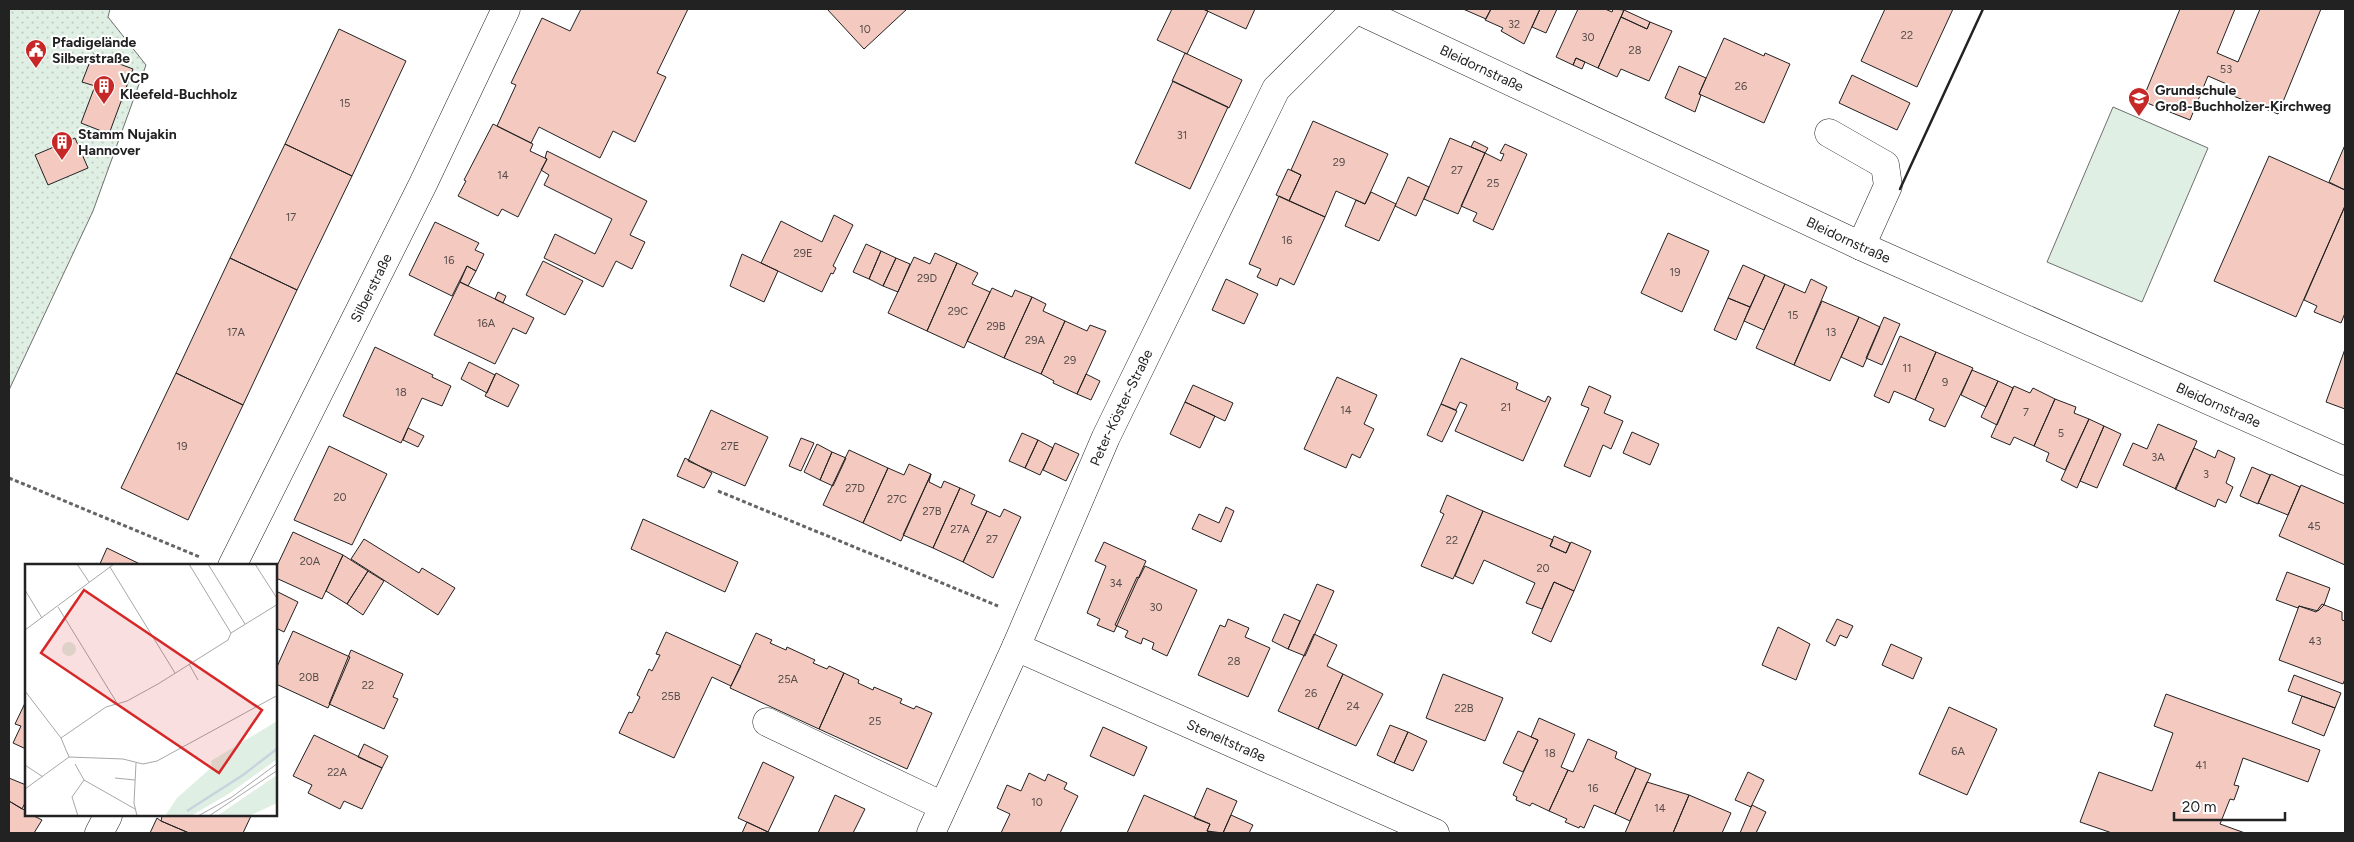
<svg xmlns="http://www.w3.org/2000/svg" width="2354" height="842" font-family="Figtree,sans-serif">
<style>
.grass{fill:url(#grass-dots);stroke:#6f6f6f}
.garden{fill:#e0efe3;stroke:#6f6f6f}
.building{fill:#f3c9c0;stroke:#222}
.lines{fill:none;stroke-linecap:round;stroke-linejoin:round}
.minor-casing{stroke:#222;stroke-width:29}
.path{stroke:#646464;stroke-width:3;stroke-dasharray:4 2.5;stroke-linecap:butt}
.minor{stroke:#fff;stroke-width:28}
.wall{stroke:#222;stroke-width:2.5}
.labels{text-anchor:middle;stroke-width:4;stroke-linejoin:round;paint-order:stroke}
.number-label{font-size:11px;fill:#564c4a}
.poi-label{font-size:14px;font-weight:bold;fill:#222;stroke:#fff;text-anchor:start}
.street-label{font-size:14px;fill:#222;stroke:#fff}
.inset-river{fill:none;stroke:#c7d3dd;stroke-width:2.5}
.inset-road{fill:none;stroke:#a7a7a7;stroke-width:1}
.view{fill:#d62828;fill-opacity:0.15;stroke:#d62828;stroke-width:2.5}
.inset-edge{fill:none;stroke:#222;stroke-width:2.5}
</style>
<defs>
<pattern id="grass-dots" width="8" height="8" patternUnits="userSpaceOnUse" patternTransform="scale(1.25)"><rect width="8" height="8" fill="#e0efe3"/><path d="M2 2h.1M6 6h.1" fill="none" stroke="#c0cdc2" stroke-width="1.8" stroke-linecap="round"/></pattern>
</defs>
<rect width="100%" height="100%" fill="#fff"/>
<!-- grass -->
<path class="grass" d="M 9,9 L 110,9 L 108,17 L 146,65 L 93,211 L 9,390 Z"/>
<!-- garden -->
<path class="garden" d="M 2113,107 L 2208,148 L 2142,302 L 2047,262 Z"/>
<!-- building -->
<path class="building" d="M 581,9 L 688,9 L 657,73 L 666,77 L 635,142 L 613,131 L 600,158 L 539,127 L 531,143 L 497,126 L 516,85 L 511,83 L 542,18 L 570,31 Z
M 827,9 L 907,9 L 864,49 Z
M 1172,9 L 1203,9 L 1208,11 L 1187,54 L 1157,40 Z
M 1203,9 L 1255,9 L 1246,29 Z
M 1463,9 L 1491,9 L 1486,19 Z
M 1491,9 L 1540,9 L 1524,44 L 1501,31 L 1503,28 L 1485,20 Z
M 1540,9 L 1557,9 L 1546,33 L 1532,27 Z
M 1578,9 L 1605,9 L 1612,12 L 1613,9 L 1624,10 L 1598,68 L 1576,58 L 1573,65 L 1556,57 Z
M 1885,9 L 1953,9 L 1917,87 L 1861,61 Z
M 2180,9 L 2235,9 L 2217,53 L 2238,62 L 2260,9 L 2321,9 L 2278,114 L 2226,93 L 2229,85 L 2208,76 L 2190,120 L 2142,101 Z
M 1624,10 L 1650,22 L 1647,29 L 1621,17 Z
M 1621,17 L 1647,29 L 1650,22 L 1672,31 L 1649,81 L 1621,69 L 1617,77 L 1598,68 Z
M 339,29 L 406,61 L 352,176 L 285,144 Z
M 1724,38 L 1764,56 L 1765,53 L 1790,64 L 1764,123 L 1699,94 Z
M 1185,53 L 1242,80 L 1229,108 L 1172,81 Z
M 93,54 L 133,69 L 109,134 L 81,123 L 95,86 L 82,82 Z
M 1576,58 L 1585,62 L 1582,69 L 1573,65 Z
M 1679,66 L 1706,78 L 1699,94 L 1701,95 L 1695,112 L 1665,98 Z
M 1852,75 L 1910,103 L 1897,130 L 1839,103 Z
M 1173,81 L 1228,107 L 1190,189 L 1135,163 Z
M 1313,121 L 1388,154 L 1365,204 L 1336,191 L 1325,217 L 1289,201 L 1301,175 L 1291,170 Z
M 493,124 L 533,144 L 530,151 L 547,159 L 518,217 L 502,209 L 498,216 L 458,196 L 466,181 L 464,180 Z
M 75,138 L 88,168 L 48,185 L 35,155 Z
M 1450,138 L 1485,153 L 1458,214 L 1424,199 Z
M 1474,141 L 1488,148 L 1485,153 L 1471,147 Z
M 285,144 L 352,176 L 297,290 L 230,258 Z
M 1505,144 L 1527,154 L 1493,230 L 1473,221 L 1477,213 L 1461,206 L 1485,153 L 1501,161 L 1504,154 L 1500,153 Z
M 2345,145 L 2345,190 L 2329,182 Z
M 547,151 L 647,201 L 630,235 L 645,242 L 632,269 L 616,261 L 603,287 L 544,258 L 555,234 L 595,254 L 612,219 L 544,185 L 549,175 L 541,170 L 547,159 L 545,158 Z
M 2269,156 L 2345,190 L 2345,206 L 2296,317 L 2214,281 Z
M 1288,169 L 1301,175 L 1289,201 L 1276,195 Z
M 1408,177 L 1429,187 L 1416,216 L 1395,206 Z
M 1371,192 L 1396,204 L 1379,241 L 1345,226 L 1356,200 L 1365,204 Z
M 1279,196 L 1325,217 L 1294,285 L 1280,278 L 1277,286 L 1257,277 L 1261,269 L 1249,264 Z
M 2345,206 L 2345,313 L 2341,323 L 2314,312 L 2317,306 L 2304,300 Z
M 834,215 L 853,225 L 833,266 L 836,268 L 833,274 L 831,273 L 822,292 L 761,263 L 781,221 L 822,242 Z
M 435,222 L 479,243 L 475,250 L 484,254 L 476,271 L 467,266 L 452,296 L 409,275 Z
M 1668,233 L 1709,251 L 1682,312 L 1641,293 Z
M 866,244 L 881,251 L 869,279 L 853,272 Z
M 881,251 L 896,258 L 883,286 L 869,279 Z
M 935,253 L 957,263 L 927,331 L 888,313 L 914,257 L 930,264 Z
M 742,254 L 778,271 L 764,302 L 730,286 Z
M 230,258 L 297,290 L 243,405 L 176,373 Z
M 896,258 L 910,264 L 898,292 L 883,286 Z
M 543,261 L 583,281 L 565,315 L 526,295 Z
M 957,263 L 978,273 L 972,284 L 990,292 L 964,348 L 927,331 Z
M 1743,265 L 1765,275 L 1750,307 L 1728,298 Z
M 467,266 L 476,271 L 468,286 L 460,282 Z
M 1765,275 L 1785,284 L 1764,330 L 1744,321 Z
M 1226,279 L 1258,294 L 1244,324 L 1212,310 Z
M 1811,279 L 1827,287 L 1794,365 L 1756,348 L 1785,284 L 1805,293 Z
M 460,282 L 534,318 L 526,334 L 513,328 L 495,364 L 434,335 Z
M 992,288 L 1012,297 L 1015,290 L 1032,297 L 1004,358 L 967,341 Z
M 498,292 L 506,296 L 503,303 L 495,299 Z
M 1032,297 L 1046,304 L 1043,311 L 1065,321 L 1041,374 L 1004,358 Z
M 1728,298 L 1750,307 L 1736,340 L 1714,330 Z
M 1822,301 L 1859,317 L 1830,381 L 1794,365 Z
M 1859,317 L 1880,327 L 1863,367 L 1841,357 Z
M 1884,317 L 1900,324 L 1882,365 L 1866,358 Z
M 1065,321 L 1087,331 L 1090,325 L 1106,331 L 1077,394 L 1053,383 L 1054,381 L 1041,374 Z
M 1900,336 L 1936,352 L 1915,400 L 1894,391 L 1889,403 L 1874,396 Z
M 375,347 L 433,375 L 432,377 L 451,386 L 442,406 L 422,398 L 401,443 L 343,416 Z
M 2345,349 L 2345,409 L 2326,402 Z
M 1936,352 L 1973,368 L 1945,427 L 1929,420 L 1934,409 L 1915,400 Z
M 1461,358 L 1518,383 L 1516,389 L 1545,402 L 1548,396 L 1551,398 L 1523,461 L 1455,431 L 1467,405 L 1460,402 L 1456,410 L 1441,404 Z
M 469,362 L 495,375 L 487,393 L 461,379 Z
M 1972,370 L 1998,381 L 1986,407 L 1961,395 Z
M 176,373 L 243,405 L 188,520 L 121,488 Z
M 496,373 L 519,385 L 508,407 L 485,396 Z
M 1086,374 L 1100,381 L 1091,400 L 1077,394 Z
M 1337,377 L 1377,395 L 1364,424 L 1374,429 L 1360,458 L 1352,454 L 1346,468 L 1304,449 Z
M 1998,381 L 2013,388 L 1997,425 L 1981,417 Z
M 1193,385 L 1233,403 L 1225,421 L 1185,402 Z
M 1589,386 L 1611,396 L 1604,413 L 1623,421 L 1611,449 L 1603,445 L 1590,477 L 1564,466 L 1589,408 L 1581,405 Z
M 2014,386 L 2030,393 L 2033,388 L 2055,399 L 2034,446 L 2014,437 L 2010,445 L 1991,437 Z
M 2055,399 L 2076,407 L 2074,413 L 2089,419 L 2065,470 L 2046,461 L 2049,453 L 2034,446 Z
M 1185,402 L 1215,416 L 1200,448 L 1170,434 Z
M 1441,404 L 1457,411 L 1442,442 L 1427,435 Z
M 711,410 L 768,437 L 745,486 L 688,461 Z
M 2089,419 L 2104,426 L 2077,488 L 2061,480 Z
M 2158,424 L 2197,441 L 2176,489 L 2123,465 L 2133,443 L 2147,449 Z
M 2104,426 L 2121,434 L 2097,488 L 2080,481 Z
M 408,428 L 424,436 L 418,447 L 403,440 Z
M 1632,432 L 1659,444 L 1650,465 L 1623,453 Z
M 1022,433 L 1038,440 L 1025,468 L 1009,461 Z
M 801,438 L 814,443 L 801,471 L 789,466 Z
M 1038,440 L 1053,448 L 1040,475 L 1025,468 Z
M 1055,443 L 1079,454 L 1066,481 L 1043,470 Z
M 817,444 L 832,452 L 820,480 L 804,472 Z
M 329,446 L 387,474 L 352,545 L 294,520 Z
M 2194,448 L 2215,458 L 2218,450 L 2235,458 L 2226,483 L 2233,487 L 2226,503 L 2218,499 L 2215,507 L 2175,489 Z
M 849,450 L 888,468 L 863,523 L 823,505 Z
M 832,452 L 846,458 L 833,486 L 820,480 Z
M 685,458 L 712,473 L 704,488 L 677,476 Z
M 909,464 L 931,474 L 901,541 L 863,523 L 888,468 L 904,475 Z
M 2252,467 L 2270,475 L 2258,504 L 2240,496 Z
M 931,474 L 929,482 L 941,488 L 944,481 L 960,488 L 933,548 L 903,535 Z
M 2271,474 L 2300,487 L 2288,515 L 2258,503 Z
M 2301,485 L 2345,504 L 2345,565 L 2279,536 Z
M 960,488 L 975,495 L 971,504 L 987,511 L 963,562 L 933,548 Z
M 1447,495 L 1483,511 L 1453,579 L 1421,566 L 1444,514 L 1440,512 Z
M 1226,507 L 1234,511 L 1221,542 L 1192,529 L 1199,514 L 1219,523 Z
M 1004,509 L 1021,517 L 993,578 L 963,562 L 987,511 L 1000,517 Z
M 1483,511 L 1553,540 L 1550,546 L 1566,553 L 1571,542 L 1591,551 L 1574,591 L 1554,582 L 1542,609 L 1526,603 L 1535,583 L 1484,560 L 1473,584 L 1455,576 Z
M 643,519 L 738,562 L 725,592 L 631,549 Z
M 293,532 L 343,555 L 322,599 L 276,578 L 276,568 Z
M 1554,536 L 1570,543 L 1566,553 L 1550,546 Z
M 364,539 L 419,573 L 422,568 L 455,588 L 438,615 L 351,559 Z
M 1104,542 L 1146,561 L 1114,632 L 1097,625 L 1100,619 L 1087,613 L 1106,566 L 1095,561 Z
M 107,548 L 144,566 L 99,566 Z
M 343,555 L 368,571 L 347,604 L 326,591 Z
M 1145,566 L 1197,590 L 1167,656 L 1152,649 L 1154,643 L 1143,638 L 1141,644 L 1125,637 L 1128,631 L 1115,625 L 1137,577 L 1139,578 Z
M 368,571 L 384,581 L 363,615 L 347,604 Z
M 2287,572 L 2330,588 L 2324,605 L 2318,611 L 2299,606 L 2298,608 L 2276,600 Z
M 1554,582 L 1574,591 L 1551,642 L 1532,633 Z
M 1317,584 L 1334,591 L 1305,656 L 1288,649 Z
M 276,591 L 298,602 L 284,632 L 276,628 Z
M 2322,604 L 2342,612 L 2342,620 L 2345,621 L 2345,679 L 2343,684 L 2279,660 L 2299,606 L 2316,612 Z
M 1284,614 L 1300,621 L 1288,649 L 1272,641 Z
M 1228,619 L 1249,628 L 1245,637 L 1270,648 L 1248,697 L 1198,675 L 1220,625 L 1225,627 Z
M 1837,619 L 1853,626 L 1847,638 L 1840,635 L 1835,646 L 1826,641 Z
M 1778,627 L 1810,644 L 1796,680 L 1762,665 Z
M 293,631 L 350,657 L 328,708 L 276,684 L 276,669 Z
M 666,632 L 741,666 L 731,686 L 712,677 L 674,758 L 619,733 L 629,712 L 632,713 L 640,697 L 637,695 L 649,669 L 652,671 L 660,655 L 656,654 Z
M 756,633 L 772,640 L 770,643 L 786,650 L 787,647 L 815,660 L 813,663 L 827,669 L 829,666 L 844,673 L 819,729 L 730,688 Z
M 1314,634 L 1337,645 L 1327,666 L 1343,674 L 1318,729 L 1278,711 Z
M 1891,644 L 1922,658 L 1913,679 L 1882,665 Z
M 351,650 L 403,674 L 393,697 L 398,699 L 384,729 L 329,704 Z
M 844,673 L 859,680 L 858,683 L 873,690 L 874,687 L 902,699 L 900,703 L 914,709 L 916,706 L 932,713 L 907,769 L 819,729 Z
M 1343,674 L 1383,694 L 1356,746 L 1318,729 Z
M 1443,674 L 1503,698 L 1485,741 L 1426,718 Z
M 2294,675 L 2341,693 L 2335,708 L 2288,691 Z
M 2166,694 L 2320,750 L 2308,782 L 2243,758 L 2234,785 L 2239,786 L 2234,800 L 2230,799 L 2220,824 L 2245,833 L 2112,833 L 2080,822 L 2099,772 L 2152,791 L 2173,733 L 2154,726 Z
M 2302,696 L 2335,708 L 2324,736 L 2292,723 Z
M 26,701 L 26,749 L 13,743 L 21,726 L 15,724 Z
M 1949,707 L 1997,729 L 1967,795 L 1919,774 Z
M 1539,718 L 1575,734 L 1561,767 L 1568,770 L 1549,811 L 1532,803 L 1530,806 L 1516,800 L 1517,797 L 1513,795 L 1538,740 L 1531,737 Z
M 1390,725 L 1408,732 L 1394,763 L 1377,755 Z
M 1103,727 L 1147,747 L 1134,776 L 1090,756 Z
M 1518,731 L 1538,740 L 1523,772 L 1503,763 Z
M 1408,732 L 1427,741 L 1413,771 L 1394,763 Z
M 314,735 L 382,768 L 362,809 L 344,801 L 340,809 L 308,793 L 312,785 L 293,776 Z
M 1588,739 L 1617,752 L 1615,758 L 1636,768 L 1615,814 L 1594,805 L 1584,828 L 1580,826 L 1579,828 L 1565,822 L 1567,819 L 1549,811 L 1568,770 L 1573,772 Z
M 364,744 L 388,756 L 382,768 L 358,757 Z
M 763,762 L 794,777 L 768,832 L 738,818 Z
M 1636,768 L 1651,774 L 1630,821 L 1615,814 Z
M 1748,772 L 1764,780 L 1751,807 L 1735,800 Z
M 1029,773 L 1045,781 L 1048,774 L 1067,783 L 1064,789 L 1078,796 L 1060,833 L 1001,833 L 1010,814 L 997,808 L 1007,785 L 1021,791 Z
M 9,778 L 26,785 L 26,801 L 22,809 L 9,801 Z
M 1647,782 L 1689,795 L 1673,833 L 1625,833 Z
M 1207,788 L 1237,801 L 1223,833 L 1207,831 L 1210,824 L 1194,818 Z
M 835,795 L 865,809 L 853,833 L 818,833 Z
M 1144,795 L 1210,824 L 1207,831 L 1213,833 L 1127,833 Z
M 1689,795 L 1731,813 L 1722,833 L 1673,833 Z
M 9,801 L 26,811 L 26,816 L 34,816 L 42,820 L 34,833 L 9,833 Z
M 1752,805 L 1766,812 L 1756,833 L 1740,833 Z
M 1231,815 L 1253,825 L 1249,833 L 1223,833 Z
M 162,816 L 251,816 L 243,833 L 189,833 L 161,821 Z
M 157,818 L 161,821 L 189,833 L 150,833 Z
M 747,822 L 768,832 L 772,833 L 742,833 Z"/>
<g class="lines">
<!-- minor casing -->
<g class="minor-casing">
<g id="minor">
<path id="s1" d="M 1356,9 L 1861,246 L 2345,461"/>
<path d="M 1829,133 L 1885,165 L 1888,186 L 1861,246"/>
<path id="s2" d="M 232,566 L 423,184 L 506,9"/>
<path id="s3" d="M 1016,647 L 1435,833"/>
<path d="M 767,722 L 943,806"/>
<path d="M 99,833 L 108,816"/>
<path id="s4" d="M 931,833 L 1016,647 L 1106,437 L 1276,89 L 1356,9"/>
</g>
</g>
<!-- path -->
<path class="path" d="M 9,478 L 200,557
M 718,491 L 998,606"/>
<!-- minor -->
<use href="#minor" class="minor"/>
<!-- wall -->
<path class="wall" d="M 1900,189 L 1983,9"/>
</g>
<!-- icons -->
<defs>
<g id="civic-pin" transform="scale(1.125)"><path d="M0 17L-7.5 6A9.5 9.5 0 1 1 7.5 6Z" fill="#c62828" stroke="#fff"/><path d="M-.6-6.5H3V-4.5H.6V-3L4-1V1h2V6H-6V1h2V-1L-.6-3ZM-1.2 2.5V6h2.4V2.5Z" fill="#fff"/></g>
<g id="building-pin" transform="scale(1.125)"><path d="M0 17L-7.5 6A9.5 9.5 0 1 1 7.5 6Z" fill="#c62828" stroke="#fff"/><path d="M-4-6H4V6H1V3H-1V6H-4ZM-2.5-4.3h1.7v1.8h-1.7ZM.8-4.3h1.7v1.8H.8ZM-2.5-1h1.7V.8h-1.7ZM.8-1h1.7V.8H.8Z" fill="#fff"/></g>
<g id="school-pin" transform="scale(1.125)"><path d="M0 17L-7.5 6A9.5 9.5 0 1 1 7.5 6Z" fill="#c62828" stroke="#fff"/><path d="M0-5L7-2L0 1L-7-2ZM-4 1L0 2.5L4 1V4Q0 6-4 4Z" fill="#fff"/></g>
</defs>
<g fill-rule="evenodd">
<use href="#civic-pin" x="36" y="50"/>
<use href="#building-pin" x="104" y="86"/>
<use href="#school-pin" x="2139" y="98"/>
<use href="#building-pin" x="62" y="142"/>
</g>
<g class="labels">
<!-- number labels -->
<g class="number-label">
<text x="1514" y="28">32</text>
<text x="865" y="33">10</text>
<text x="1907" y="39">22</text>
<text x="1588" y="41">30</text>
<text x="1635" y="54">28</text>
<text x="2226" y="73">53</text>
<text x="1741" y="90">26</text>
<text x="345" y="107">15</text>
<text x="1182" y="139">31</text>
<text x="1339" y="166">29</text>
<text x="1457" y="174">27</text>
<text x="503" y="179">14</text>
<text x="1493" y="187">25</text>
<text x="291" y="221">17</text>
<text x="1287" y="244">16</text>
<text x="803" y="257">29E</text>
<text x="449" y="264">16</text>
<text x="1675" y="276">19</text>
<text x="927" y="282">29D</text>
<text x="958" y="315">29C</text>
<text x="1793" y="319">15</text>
<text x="486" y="327">16A</text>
<text x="996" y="330">29B</text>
<text x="236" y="336">17A</text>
<text x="1831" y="336">13</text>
<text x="1035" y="344">29A</text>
<text x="1070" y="364">29</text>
<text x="1907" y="372">11</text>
<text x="1945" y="386">9</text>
<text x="401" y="396">18</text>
<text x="1506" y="411">21</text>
<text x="1346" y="414">14</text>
<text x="2026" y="416">7</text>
<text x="2061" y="437">5</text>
<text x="182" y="450">19</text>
<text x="730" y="450">27E</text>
<text x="2158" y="461">3A</text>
<text x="2206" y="478">3</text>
<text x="855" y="492">27D</text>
<text x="340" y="501">20</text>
<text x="897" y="503">27C</text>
<text x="932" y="515">27B</text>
<text x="2314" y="530">45</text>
<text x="960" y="533">27A</text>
<text x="992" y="543">27</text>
<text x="1452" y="544">22</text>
<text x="310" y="565">20A</text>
<text x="1543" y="572">20</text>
<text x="1116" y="587">34</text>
<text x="1156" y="611">30</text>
<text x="2315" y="645">43</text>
<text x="1234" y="665">28</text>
<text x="309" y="681">20B</text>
<text x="788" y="683">25A</text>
<text x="368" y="689">22</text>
<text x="1311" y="697">26</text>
<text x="671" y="700">25B</text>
<text x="1353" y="710">24</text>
<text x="1464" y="712">22B</text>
<text x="875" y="725">25</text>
<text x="1958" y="755">6A</text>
<text x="1550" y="757">18</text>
<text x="2201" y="769">41</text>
<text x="337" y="776">22A</text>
<text x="1593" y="792">16</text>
<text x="1037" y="806">10</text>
<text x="1660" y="812">14</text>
</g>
<!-- poi labels -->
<g class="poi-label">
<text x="52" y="47">Pfadigelände<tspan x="52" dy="16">Silberstraße</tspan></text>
<text x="120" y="83">VCP<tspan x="120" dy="16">Kleefeld-Buchholz</tspan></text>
<text x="2155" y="95">Grundschule<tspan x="2155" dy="16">Groß-Buchholzer-Kirchweg</tspan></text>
<text x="78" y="139">Stamm Nujakin<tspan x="78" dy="16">Hannover</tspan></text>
</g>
<!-- street labels -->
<g class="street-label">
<text dy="5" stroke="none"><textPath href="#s1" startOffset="139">Bleidornstraße</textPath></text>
<text dy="5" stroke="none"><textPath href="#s1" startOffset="544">Bleidornstraße</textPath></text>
<text dy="5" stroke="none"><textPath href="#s2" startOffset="311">Silberstraße</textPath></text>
<text dy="5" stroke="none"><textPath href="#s1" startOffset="949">Bleidornstraße</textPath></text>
<text dy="5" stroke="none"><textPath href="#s4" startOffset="466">Peter-Köster-Straße</textPath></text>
<text dy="5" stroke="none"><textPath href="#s3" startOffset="230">Steneltstraße</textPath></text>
</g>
</g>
<!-- overview -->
<g transform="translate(25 564)">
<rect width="252" height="252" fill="#fff"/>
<path d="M 252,157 L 251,196 L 205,229 L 166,252 L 140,252 L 152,234 L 187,203 L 186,197 ZM 252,211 L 252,239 L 224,252 L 192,252 Z" fill="#e0efe3"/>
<path d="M37 85a7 7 0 1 1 14 0a7 7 0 1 1-14 0Z" fill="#e0efe3"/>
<path class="inset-river" d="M 162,247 L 218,211 L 253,184"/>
<path class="inset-road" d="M 52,0 L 64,18M 164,0 L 206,69M 183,0 L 220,60M 230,0 L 253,36M 85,3 L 150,109M 0,26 L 17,54M 33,43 L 92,139M 0,66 L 89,0M 164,100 L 173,116M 0,127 L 36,174 L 44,193M 36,174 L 81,143 L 102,137 L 133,120 L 203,76 L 206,69 L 253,40M 44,193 L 98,195 L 118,200 L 132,197 L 253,131M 111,199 L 109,239 L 112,252M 50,200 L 59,216 L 110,245M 0,201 L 18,213M 90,214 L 110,216M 0,225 L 44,193M 53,252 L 47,233 L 59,216M 173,252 L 207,233 L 253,199M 184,252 L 253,206"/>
<path class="view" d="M 59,26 L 237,146 L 194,209 L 16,89 Z"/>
<rect width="252" height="252" class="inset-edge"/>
</g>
<!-- border -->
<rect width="2354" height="842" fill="none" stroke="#222222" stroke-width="20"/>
<!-- scale -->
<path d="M2174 812v8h111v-8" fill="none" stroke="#222222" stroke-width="2.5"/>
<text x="2182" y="812" font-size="15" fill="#222222" stroke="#ffffff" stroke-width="4" paint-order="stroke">20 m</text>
</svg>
